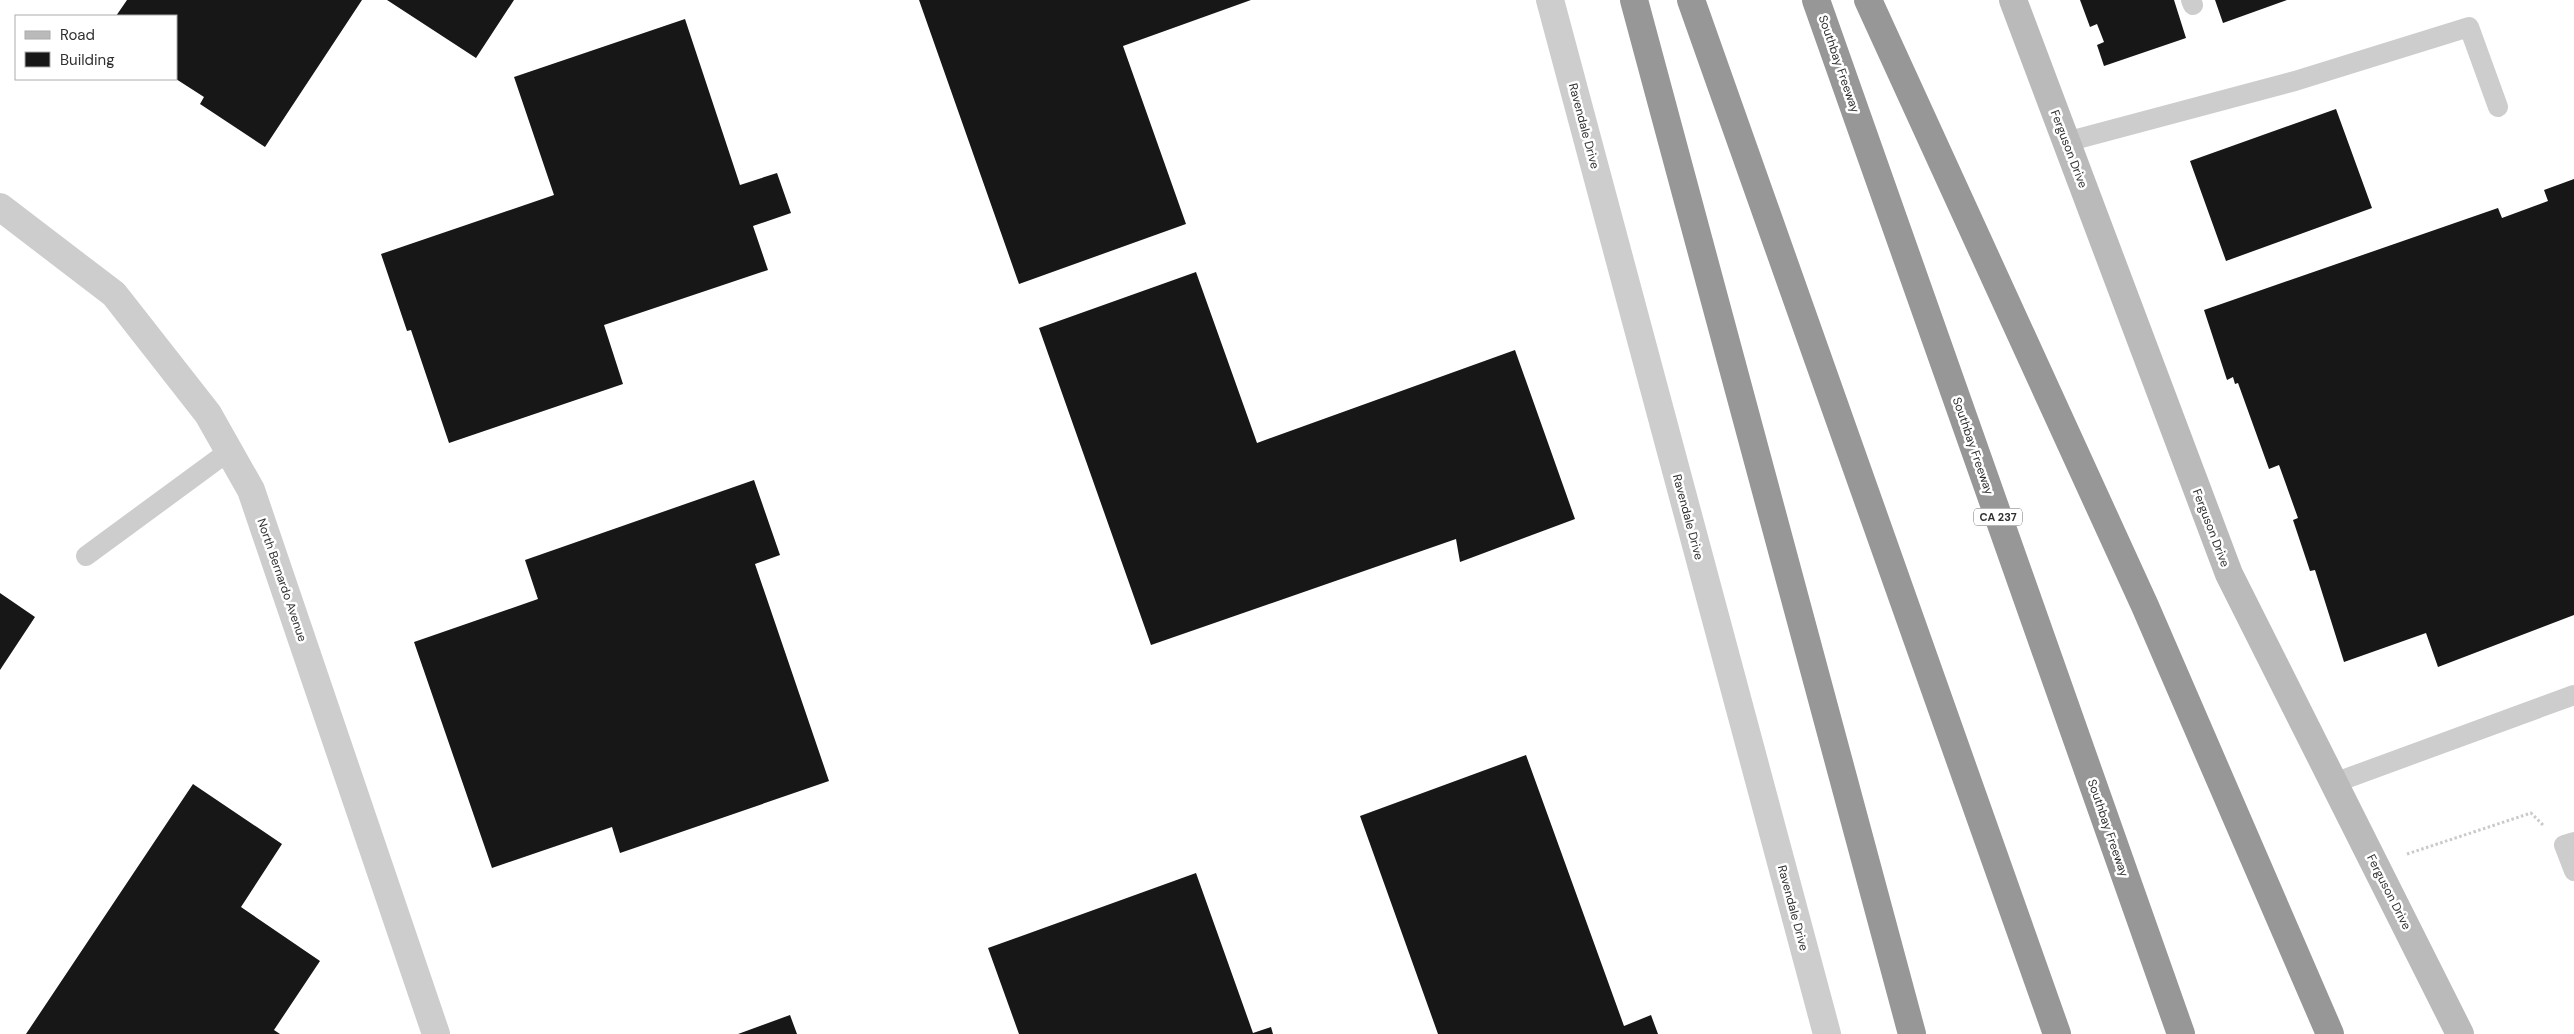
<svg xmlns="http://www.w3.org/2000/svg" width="2574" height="1034" font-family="'DM Sans',sans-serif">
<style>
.building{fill:#171717}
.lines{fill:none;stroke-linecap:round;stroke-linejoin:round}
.path{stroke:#cacaca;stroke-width:3;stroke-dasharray:2.5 2.5;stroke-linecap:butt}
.lane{stroke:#cdcdcd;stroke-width:20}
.street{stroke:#cdcdcd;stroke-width:28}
.secondary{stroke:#bababa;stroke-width:28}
.highway{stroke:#979797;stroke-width:28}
.labels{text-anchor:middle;stroke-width:5;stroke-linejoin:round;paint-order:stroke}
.shield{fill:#fff;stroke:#6e6e6e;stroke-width:1}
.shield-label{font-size:11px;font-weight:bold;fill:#303030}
.street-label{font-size:12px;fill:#303030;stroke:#fff}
</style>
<rect width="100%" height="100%" fill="#fff"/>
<!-- building -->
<path class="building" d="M 127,0 L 362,0 L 265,147 L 200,104 L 204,97 L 176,79 L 176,16 L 116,16 Z
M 387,0 L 514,0 L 476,58 Z
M 919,0 L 1251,0 L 1123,46 L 1186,224 L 1019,284 Z
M 2080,0 L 2174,0 L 2186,38 L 2104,66 L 2097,45 L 2104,42 L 2097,24 L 2090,27 Z
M 2215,0 L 2287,0 L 2223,23 Z
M 685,19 L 740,185 L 777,173 L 791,213 L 753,226 L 768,270 L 604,325 L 623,384 L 449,443 L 411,330 L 407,331 L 381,254 L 554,195 L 514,77 Z
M 2336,109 L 2372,208 L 2226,261 L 2190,161 Z
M 2574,179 L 2574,615 L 2438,667 L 2426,633 L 2344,662 L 2315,570 L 2310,571 L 2293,520 L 2298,518 L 2279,465 L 2269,469 L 2238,383 L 2235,384 L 2233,377 L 2227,380 L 2204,310 L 2498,208 L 2502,218 L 2548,201 L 2544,190 Z
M 1196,272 L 1257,443 L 1515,350 L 1575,519 L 1460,562 L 1456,539 L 1151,645 L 1039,328 Z
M 754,480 L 780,555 L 755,564 L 829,781 L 620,853 L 612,827 L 492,868 L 414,642 L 538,599 L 525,560 Z
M 0,593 L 35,617 L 0,670 Z
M 1526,755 L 1624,1026 L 1651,1015 L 1658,1034 L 1438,1034 L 1360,816 Z
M 193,784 L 282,844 L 241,907 L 320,961 L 274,1030 L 280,1034 L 26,1034 Z
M 1196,873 L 1253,1033 L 1271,1027 L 1273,1034 L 1019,1034 L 988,948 Z
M 790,1015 L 797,1034 L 738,1034 Z"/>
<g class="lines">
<!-- path -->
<path class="path" d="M 2407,854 L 2531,813 L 2544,826"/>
<!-- lane -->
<path class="lane" d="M 2191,0 L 2193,5
M 2066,142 L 2295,81 L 2469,27 L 2498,107
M 86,556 L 229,451
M 2334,783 L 2574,695
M 2574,842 L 2564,845 L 2574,871"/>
<!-- street -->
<path class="street" d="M 1550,0 L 1827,1034
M 0,207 L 114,294 L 208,414 L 251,490 L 436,1034"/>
<!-- secondary -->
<path class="secondary" d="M 2013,0 L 2229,574 L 2460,1034"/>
<!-- highway -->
<path class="highway" d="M 1634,0 L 1912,1034
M 1691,0 L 2057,1034
M 1816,0 L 2181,1034
M 1868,0 L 2145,606 L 2330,1034"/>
</g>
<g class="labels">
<!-- shield labels -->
<rect class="shield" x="1974" y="508.5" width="48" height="17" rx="4"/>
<g class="shield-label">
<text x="1998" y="521">CA 237</text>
</g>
<!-- street labels -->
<g class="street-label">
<text transform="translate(1839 64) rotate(71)" y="4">Southbay Freeway</text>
<text transform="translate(1584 126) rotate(75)" y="4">Ravendale Drive</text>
<text transform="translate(2069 149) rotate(69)" y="4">Ferguson Drive</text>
<text transform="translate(1973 446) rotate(71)" y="4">Southbay Freeway</text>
<text transform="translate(1688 517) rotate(75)" y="4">Ravendale Drive</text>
<text transform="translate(2211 528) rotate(69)" y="4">Ferguson Drive</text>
<text transform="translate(282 580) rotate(71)" y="4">North Bernardo Avenue</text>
<text transform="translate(2108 828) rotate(71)" y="4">Southbay Freeway</text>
<text transform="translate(2389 892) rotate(63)" y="4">Ferguson Drive</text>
<text transform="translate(1793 908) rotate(75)" y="4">Ravendale Drive</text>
</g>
</g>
<!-- legend -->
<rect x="15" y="15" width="162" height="65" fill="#ffffff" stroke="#acacac"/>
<rect x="25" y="31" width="25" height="8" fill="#bababa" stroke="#acacac"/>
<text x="60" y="40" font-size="15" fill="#303030">Road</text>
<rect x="25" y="52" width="25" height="15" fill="#171717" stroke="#acacac"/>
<text x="60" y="65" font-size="15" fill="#303030">Building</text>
</svg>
